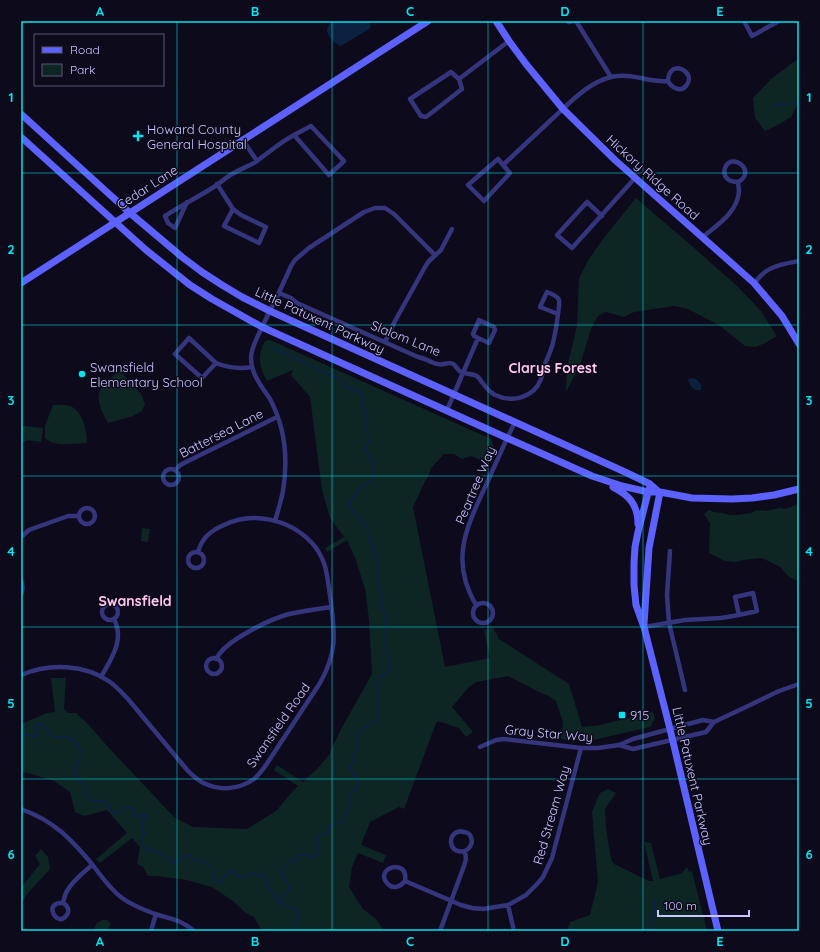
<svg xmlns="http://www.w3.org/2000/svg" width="820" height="952" font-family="Quicksand,sans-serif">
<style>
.green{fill:#0d2624}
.water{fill:#0a2240}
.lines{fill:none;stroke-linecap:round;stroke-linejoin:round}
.stream{stroke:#0a2240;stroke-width:2}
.street{stroke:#34357c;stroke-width:4.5}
.secondary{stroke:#5c61ff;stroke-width:7}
.grid{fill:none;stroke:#00e5f0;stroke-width:1;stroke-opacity:0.55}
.poi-dot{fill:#00e5f0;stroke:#0d0a1c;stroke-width:1.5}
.labels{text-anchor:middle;stroke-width:3;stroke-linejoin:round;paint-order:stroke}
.poi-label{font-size:13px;fill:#c9c5ff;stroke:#0d0a1c;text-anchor:start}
.street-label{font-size:13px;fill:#c9c5ff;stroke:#0d0a1c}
.neighbourhood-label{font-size:14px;font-weight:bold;fill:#ffc7ee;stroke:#0d0a1c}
.neatline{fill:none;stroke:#00e5f0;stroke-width:1.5}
.grid-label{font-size:13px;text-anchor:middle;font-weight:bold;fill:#00e5f0}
</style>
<rect width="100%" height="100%" fill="#0d0a1c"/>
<!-- green -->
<path class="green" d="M 799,58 L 799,102 L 791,117 L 778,125 L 765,131 L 755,118 L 753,98 L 771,79 Z
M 636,198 L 693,247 L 737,286 L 760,310 L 777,336 L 765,343 L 755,347 L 745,346 L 719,325 L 688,309 L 674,306 L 634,312 L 624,317 L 606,312 L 598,316 L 592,326 L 580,365 L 566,392 L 567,367 L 577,326 L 579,278 L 589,259 L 603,239 Z
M 270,340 L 491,439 L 494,448 L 487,463 L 471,456 L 462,459 L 454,454 L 444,454 L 431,468 L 428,477 L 426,479 L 413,507 L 445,667 L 490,658 L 484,630 L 488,629 L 493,627 L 499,639 L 569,684 L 582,727 L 600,725 L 653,712 L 655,719 L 650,727 L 593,740 L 576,740 L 561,739 L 563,722 L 556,701 L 549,696 L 541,693 L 508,676 L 476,682 L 468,688 L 452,707 L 473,732 L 466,737 L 459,728 L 438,721 L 436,723 L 404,809 L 399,807 L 370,822 L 361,845 L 386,855 L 383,863 L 358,853 L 352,867 L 349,887 L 363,909 L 376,919 L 383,929 L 382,931 L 262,931 L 254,917 L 246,913 L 233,901 L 212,887 L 187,880 L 157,876 L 148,876 L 143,867 L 137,864 L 140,847 L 132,838 L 100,863 L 96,859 L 127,833 L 107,810 L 84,816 L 75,812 L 70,792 L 54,781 L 24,772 L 21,769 L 21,724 L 47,713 L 55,712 L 51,678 L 66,678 L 64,709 L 68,713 L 76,713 L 87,723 L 108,747 L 175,818 L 193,827 L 247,829 L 276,811 L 293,791 L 298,786 L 274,770 L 277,765 L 303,782 L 318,768 L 329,755 L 340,731 L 372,674 L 369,620 L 365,589 L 356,560 L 347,540 L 327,552 L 325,548 L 344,537 L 330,518 L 322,490 L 310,397 L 291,375 L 293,370 L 267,381 C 259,367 257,356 265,341 Z
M 120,371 L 141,394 L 145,404 L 142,411 L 133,416 L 108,423 C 93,396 95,388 120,371 Z
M 53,405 C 59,405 65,404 70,406 C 83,411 87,430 87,443 C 74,443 55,448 45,438 L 45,426 Z
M 25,426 L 43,428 L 41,442 L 27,440 L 27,441 L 21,441 L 21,427 Z
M 799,504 L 799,580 L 795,580 L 788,576 L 780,567 L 762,558 L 743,560 L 735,562 L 725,561 L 709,553 L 710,523 L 704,514 L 709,510 L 714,512 L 723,513 L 730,515 L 737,515 L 751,513 L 757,510 L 766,511 L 779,508 L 785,509 Z
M 142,528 L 150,529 L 148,542 L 141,541 Z
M 608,789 L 616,793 L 605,809 L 606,828 L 611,859 L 614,864 L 649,881 L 653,881 L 644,842 L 651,843 L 660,879 L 682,873 L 687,867 L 689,872 L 692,871 L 707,931 L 567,931 L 570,922 L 590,915 L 598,882 L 592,812 L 600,793 Z
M 41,849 L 48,857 L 50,869 L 28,893 L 21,903 L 21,888 L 40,864 L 35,856 Z
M 102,920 L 107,920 L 111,924 L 107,931 L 93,931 L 97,923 Z"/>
<!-- water -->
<path class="water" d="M 332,21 L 368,21 L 371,27 L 369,29 L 341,46 C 335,44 328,37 327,31 C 327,27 330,24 332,21 Z
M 691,378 C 697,378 703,384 701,390 C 693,391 691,387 688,380 Z"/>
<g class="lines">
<!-- stream -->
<path class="stream" d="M 772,105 L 799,103
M 271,347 L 337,378 L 348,387 L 360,392 L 364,399 C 360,410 366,409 367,418 C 367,421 366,424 365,428 C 372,439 370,438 365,450 L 367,454 L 370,456 L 373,461 L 375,469 L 374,475 L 371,481 L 360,488 L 351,500 L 351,509 L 354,514 L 362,521 L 367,527 L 377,563 L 380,597 L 385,616 L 387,641 L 387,649 L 388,658 L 391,667 C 390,669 389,671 387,672 C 384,675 380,675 378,680 C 377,683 378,685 378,689 C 378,697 380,712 377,719 C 373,725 366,725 362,729 C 354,735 358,744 356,752 C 355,757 352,761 351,766 C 349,776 365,779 355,790 C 353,792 350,794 348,796 L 349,805 L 348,811 L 343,820 L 340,823 L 331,825 L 326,834 C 320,835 317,836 315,841 L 320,851 L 319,854 L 312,857 L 304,854 L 299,855 L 297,859 L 286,864 L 283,870 L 283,875 L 288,884 L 289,889 L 287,893 L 282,897 L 279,902
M 21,735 L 25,734 L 35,737 L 37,734 L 35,725 L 38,723 C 48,726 46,731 51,736 C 57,740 64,736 70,738 C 73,739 75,741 77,744 C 83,754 82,759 74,767 C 75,782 81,776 85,785 C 88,790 85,796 91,800 C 96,804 101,798 106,803 C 109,805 110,810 113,813 L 118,814 L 125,808 L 129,807 C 133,810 134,814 138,817 L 146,814 L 147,816 L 145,820 L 142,821 L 141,824 C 142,827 144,830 144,833 C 143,837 141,842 143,846 C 146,851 154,850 158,852 C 164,854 168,860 174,863 L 186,855 L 189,855 L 194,860 L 200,860 L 211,866 C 213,873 212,880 220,882 C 224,878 226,873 230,870 C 234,872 235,876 240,877 C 247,878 253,871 261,875 C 266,877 267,882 269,887 C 274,900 284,907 297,909 C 300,918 292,919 298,931
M 652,931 L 651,924 L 655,899"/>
<!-- street -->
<path class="street" d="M 567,21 L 569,22 L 575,21
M 576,21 L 611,77
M 744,21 L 752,36 L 779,21
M 459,79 L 462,89 L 426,117 L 421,116 L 410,99 L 451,72 L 459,79 L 509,41
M 242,139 L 257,161
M 503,165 L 510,173 L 484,201 L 468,185 L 498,159 L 503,165 C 519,150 536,134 552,119 C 570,103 587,83 611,77 C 632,72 649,83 668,81 C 669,57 698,72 686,86 C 680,93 671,87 668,81
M 217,184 L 233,209 L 241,215 L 266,227 L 259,243 L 224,226 L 233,209
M 187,202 L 175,228 L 168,223 L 165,216 C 182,205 200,196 217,185 C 222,181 227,177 232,174 C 239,170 246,167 254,163 C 267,154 279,143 294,135 L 329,175 L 344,161 L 311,126 L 294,135
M 602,216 L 587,202 L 557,235 L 572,248 L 635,178
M 703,237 C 717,225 738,212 739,191 C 739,188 738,185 738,182 C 730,182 722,178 725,168 C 731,151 758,171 738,182
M 754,283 C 758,279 761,275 765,272 C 775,265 788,263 799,261
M 279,293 L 291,298 L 297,303 L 418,357 C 422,358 426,359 429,361 C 432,362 435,364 438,364 C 443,366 448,361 453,364 C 456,365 457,370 461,372 C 467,375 474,373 478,377 C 484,384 486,390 495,395 C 512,403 534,398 541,379 C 543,374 543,369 545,364 C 548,356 553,347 554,338 C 556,330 557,322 558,314 L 540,307 L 547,292 C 562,298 560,299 558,314
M 385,342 L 395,321 L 425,267 L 429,261 L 441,250 L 452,229
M 216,363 L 189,338 L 175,354 L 202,378 L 216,363 C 228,368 239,369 252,367
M 447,410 L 478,338 L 489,343 L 495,330 L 494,327 L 479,320 L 473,334 L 474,336 L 478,338
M163 477a8 8 0 1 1 16 0a8 8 0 1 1-16 0Z
M 176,470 L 179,466 L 184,463 L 277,417
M79 516a8 8 0 1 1 16 0a8 8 0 1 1-16 0Z
M 275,521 C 278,511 281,501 283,491 C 288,460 285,427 270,399 C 262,387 251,374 251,358 C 251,347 258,337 262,327 C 272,307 282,287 291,266 L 295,260 L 309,248 L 364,212 L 375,208 L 385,208 L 394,214 L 435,255
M 21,537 L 29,530 L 68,516 L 79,516
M 670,551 L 667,595 L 669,623 L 685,690
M188 560a8 8 0 1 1 16 0a8 8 0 1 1-16 0Z
M 21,580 C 23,585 23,590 21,594
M473 613a10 10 0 1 1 20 0a10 10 0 1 1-20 0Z
M102 612a8 8 0 1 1 16 0a8 8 0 1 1-16 0Z
M 476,605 C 449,560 467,526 487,483 C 496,463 505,442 515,422
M 644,627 L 685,620 L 721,618 L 739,615 L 735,597 L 753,593 L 757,611 L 739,615
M206 666a8 8 0 1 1 16 0a8 8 0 1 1-16 0Z
M 216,659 C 221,650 230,643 238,638 C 254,628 271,619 289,614 C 303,611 317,609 331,607
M 21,675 C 49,663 85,664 110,682 C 117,687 122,693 128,699 L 188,771 C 194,776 199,782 206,784 C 221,791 240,789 254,779 C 260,774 264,768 268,762 L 320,683 C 337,653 335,635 331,602 C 329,590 328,578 325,566 C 322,557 318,549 311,542 C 289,519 252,511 224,525 C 210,531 202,538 198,552
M 101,677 C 111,659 125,640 114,619
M 619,745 L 633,739 L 703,720 L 714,722
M 480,747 L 496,740 L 504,739 L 581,748 L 598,748 L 619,745 L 633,749 L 672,740 L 706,732 L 714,722 L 746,707 L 779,691 L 799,684
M 21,809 C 54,821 70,838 92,864 C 101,876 110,889 122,898 C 132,905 144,910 155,914 C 171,919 180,919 194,931
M 405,881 C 400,887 393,890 387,883 C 374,868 409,857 405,881 L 461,905 L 472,908 L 483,909 L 508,905 L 526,895 L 538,883 L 543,877 L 552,858 L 581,748
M 63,903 C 67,905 71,911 66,916 C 56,928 43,901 63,903 C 64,899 65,894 67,891 C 73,880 83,873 92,865
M 508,905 L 514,931
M 151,931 L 156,914
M 440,931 L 464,866 L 466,859 L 465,851 C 445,855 448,827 464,832 C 467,832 468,833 470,835 C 474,841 471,848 465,851"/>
<!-- secondary -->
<path class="secondary" d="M 496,21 L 509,41 L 526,64 L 563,109 L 615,160 L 754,283 L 782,316 L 799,344
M 21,114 L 130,213 L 182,257 L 202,272 L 222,285 L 242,297 L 270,311 L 625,472 L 650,484 L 659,492
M 21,137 L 115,222 L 146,250 L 190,285 L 212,299 L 262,327 L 507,438 L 592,476 L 622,486 L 648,492 L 660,492 L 692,498 L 732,499 L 752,498 L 774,495 L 799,489
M 21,283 L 428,21
M 613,487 C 629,495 638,505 638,524
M 649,489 L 638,532 L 635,547 L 634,563 L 634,585 L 636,605 L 644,627 L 670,729 L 718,931
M 644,624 L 649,548 L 660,492"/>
</g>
<!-- grid -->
<path class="grid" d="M 177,21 L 177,931M 332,21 L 332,931M 488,21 L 488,931M 643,21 L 643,931M 21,173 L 799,173M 21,325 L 799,325M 21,476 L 799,476M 21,627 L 799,627M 21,779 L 799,779"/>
<!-- markers -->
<g class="poi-dot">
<path d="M136 130h4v4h4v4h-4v4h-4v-4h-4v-4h4z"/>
<circle cx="82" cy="374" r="4"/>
<rect x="618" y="711" width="8" height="8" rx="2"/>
</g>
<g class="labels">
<!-- poi labels -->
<g class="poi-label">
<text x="147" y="134">Howard County<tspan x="147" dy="15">General Hospital</tspan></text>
<text x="90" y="372">Swansfield<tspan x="90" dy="15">Elementary School</tspan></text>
<text x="630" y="720">915</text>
</g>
<!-- street labels -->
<g class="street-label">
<text transform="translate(653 177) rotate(42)" y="5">Hickory Ridge Road</text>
<text transform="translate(147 187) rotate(-33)" y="5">Cedar Lane</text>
<text transform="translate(320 320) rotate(25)" y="5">Little Patuxent Parkway</text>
<text transform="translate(406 338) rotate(22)" y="5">Slalom Lane</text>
<text transform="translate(221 433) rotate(-27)" y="5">Battersea Lane</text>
<text transform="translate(475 485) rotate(-67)" y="5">Peartree Way</text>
<text transform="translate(278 725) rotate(-55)" y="5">Swansfield Road</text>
<text transform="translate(549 733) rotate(5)" y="5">Gray Star Way</text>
<text transform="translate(693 776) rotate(77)" y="5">Little Patuxent Parkway</text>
<text transform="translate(551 815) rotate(-74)" y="5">Red Stream Way</text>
</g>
<!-- neighbourhood labels -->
<g class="neighbourhood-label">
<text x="553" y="373">Clarys Forest</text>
<text x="135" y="606">Swansfield</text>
</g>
</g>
<!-- border -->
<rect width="820" height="952" fill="none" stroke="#0d0a1c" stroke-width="44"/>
<!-- legend -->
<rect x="34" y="34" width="130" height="52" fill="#0d0a1c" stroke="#585577"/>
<rect x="42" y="47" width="20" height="6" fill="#5c61ff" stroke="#585577"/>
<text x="70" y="54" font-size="12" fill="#c9c5ff">Road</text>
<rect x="42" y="64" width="20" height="12" fill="#0d2624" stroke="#585577"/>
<text x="70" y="74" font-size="12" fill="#c9c5ff">Park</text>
<!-- scale -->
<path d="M658 910v6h91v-6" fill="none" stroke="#c9c5ff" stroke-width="2"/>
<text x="664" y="910" font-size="12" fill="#c9c5ff" stroke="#0d0a1c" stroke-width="3" paint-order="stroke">100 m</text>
<rect x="22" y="22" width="776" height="908" class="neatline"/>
<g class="grid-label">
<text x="100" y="16">A</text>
<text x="255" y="16">B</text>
<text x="410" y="16">C</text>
<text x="565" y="16">D</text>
<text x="720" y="16">E</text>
<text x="11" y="102">1</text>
<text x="809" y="102">1</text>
<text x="11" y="254">2</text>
<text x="809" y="254">2</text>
<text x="11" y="405">3</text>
<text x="809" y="405">3</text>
<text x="11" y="556">4</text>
<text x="809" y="556">4</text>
<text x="11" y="708">5</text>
<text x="809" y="708">5</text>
<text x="11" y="859">6</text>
<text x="809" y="859">6</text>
<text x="100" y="946">A</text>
<text x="255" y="946">B</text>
<text x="410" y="946">C</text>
<text x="565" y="946">D</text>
<text x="720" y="946">E</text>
</g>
</svg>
